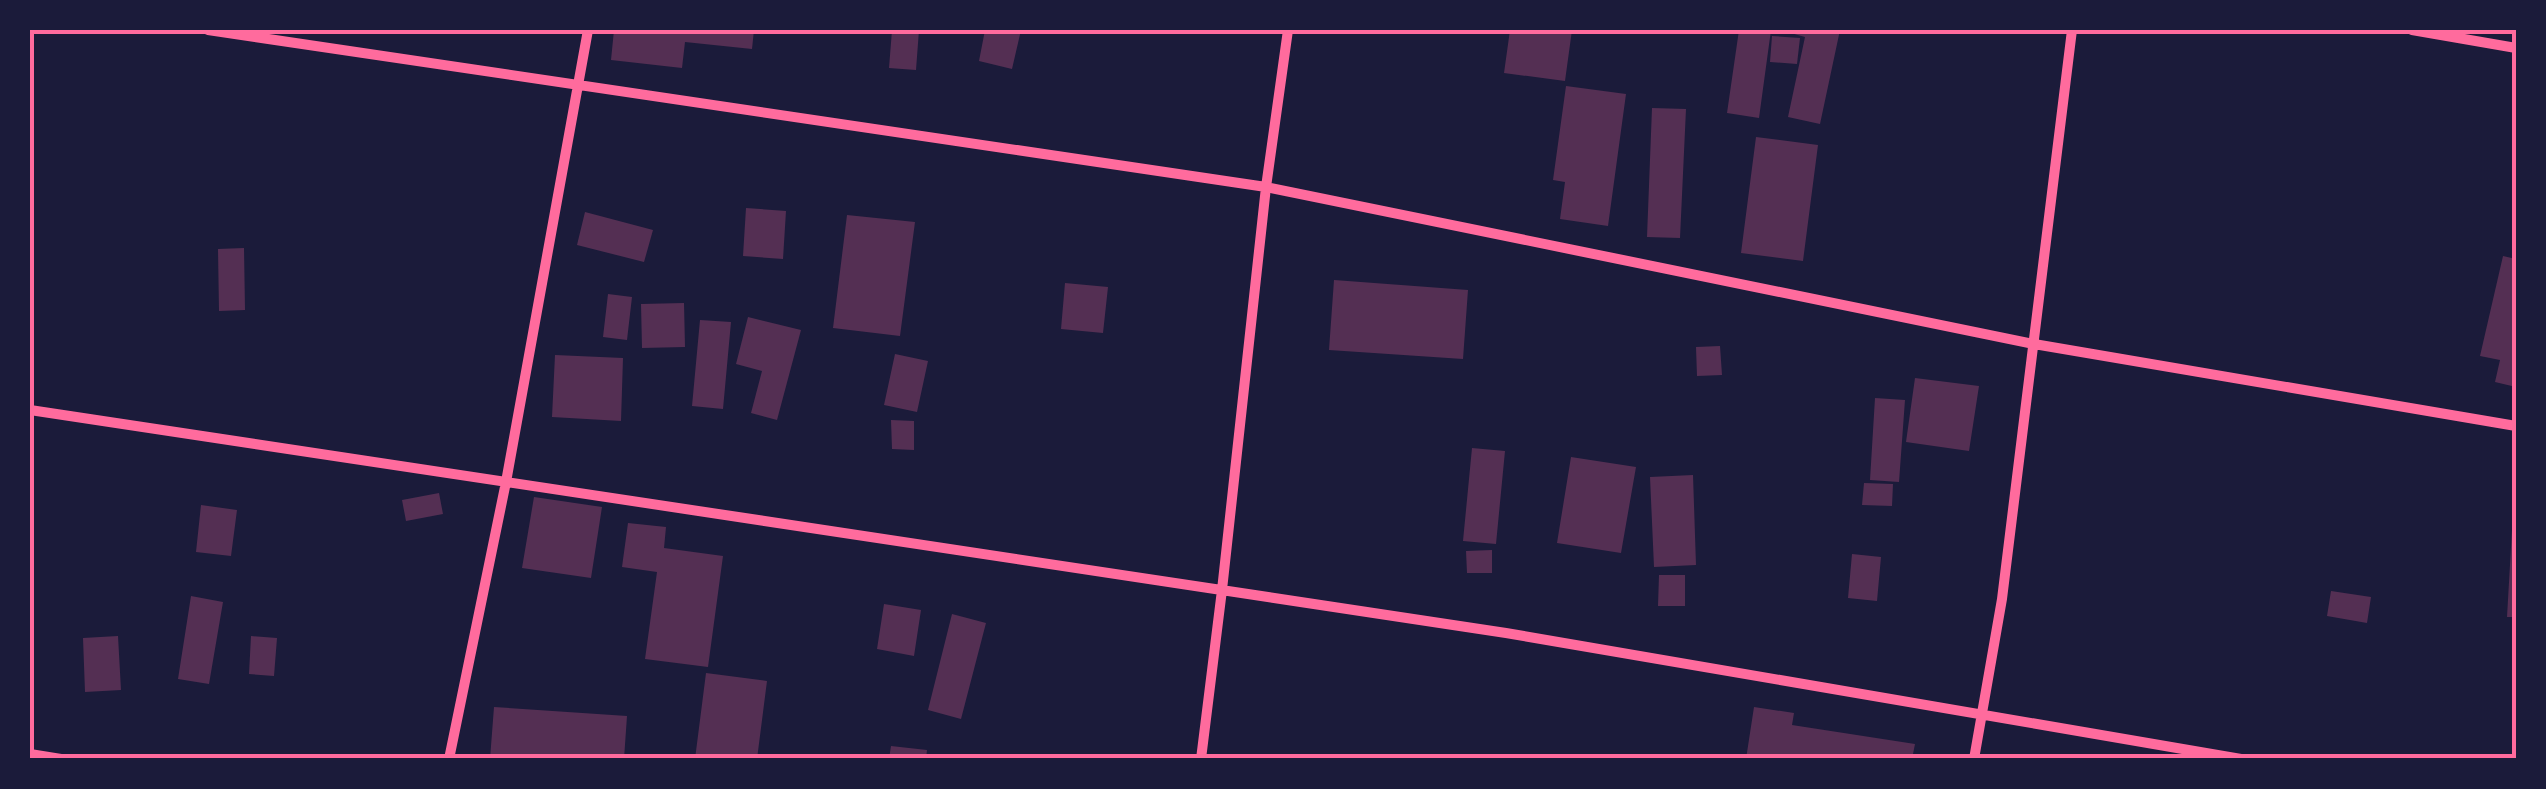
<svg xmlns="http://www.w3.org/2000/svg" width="2546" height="789" font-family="'Nunito Sans',sans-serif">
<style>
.building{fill:#542f53}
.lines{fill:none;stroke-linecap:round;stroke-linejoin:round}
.minor{stroke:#ff6b9d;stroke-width:10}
.neatline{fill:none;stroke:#ff6b9d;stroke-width:4}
</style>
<rect width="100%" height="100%" fill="#1b1b3a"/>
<!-- building -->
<path class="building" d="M 614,30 L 754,30 L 752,49 L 685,42 L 682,68 L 611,60 Z
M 892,30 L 919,30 L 916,70 L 889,68 Z
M 985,30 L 1021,30 L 1012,69 L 979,61 Z
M 1510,30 L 1572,30 L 1565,81 L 1504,73 Z
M 1739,30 L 1771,30 L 1759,118 L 1727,113 Z
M 1780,30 L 1840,30 L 1820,124 L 1788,117 L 1805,37 Z
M 1772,36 L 1800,38 L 1797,64 L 1770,62 Z
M 1566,86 L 1626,94 L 1608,226 L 1560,219 L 1565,182 L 1553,180 Z
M 1652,108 L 1686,109 L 1680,238 L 1647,237 Z
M 1756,137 L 1818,145 L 1803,261 L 1741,253 Z
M 746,208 L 786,211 L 783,259 L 743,256 Z
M 585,212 L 653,230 L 644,262 L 577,245 Z
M 847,215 L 915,222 L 900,336 L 833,328 Z
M 244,248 L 245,310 L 219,311 L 218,249 Z
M 2503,256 L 2516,259 L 2516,387 L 2495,382 L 2500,360 L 2480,356 Z
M 1334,280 L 1468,290 L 1463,359 L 1329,350 Z
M 1065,283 L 1108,287 L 1103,333 L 1061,329 Z
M 608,294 L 632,297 L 627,340 L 603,337 Z
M 684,303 L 685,347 L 642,348 L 641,304 Z
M 748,317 L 801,330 L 777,420 L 751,413 L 762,371 L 736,364 Z
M 700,320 L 731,322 L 723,409 L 692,406 Z
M 1720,346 L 1722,375 L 1697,376 L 1696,347 Z
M 895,354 L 928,361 L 917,412 L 884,405 Z
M 555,355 L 623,358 L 621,421 L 552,417 Z
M 1915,378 L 1979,386 L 1969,451 L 1906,442 Z
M 1875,398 L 1905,400 L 1899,482 L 1870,480 Z
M 891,420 L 914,421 L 914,450 L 892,449 Z
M 1472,448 L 1505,451 L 1496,544 L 1463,541 Z
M 1571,457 L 1636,467 L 1621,553 L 1557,543 Z
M 1693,475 L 1696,565 L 1654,567 L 1650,477 Z
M 1864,483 L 1893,484 L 1892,506 L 1862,505 Z
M 439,493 L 443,514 L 406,521 L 402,500 Z
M 534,497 L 602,507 L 591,578 L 522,568 Z
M 201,505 L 237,510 L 231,556 L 196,552 Z
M 2513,512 L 2516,512 L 2516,617 L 2507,617 Z
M 628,523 L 666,527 L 664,548 L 723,556 L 708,667 L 645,659 L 657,572 L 622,567 Z
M 1492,550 L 1492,573 L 1467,573 L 1466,551 Z
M 1852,554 L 1881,557 L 1877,601 L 1848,598 Z
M 1659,575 L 1685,575 L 1685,606 L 1658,606 Z
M 2331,591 L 2371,597 L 2367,623 L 2327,616 Z
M 191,596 L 223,602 L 209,684 L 178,679 Z
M 884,604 L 921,610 L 914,656 L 877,649 Z
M 952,614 L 986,623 L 961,719 L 928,710 Z
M 118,636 L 121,690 L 85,692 L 83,638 Z
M 251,636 L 277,638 L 274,676 L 249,674 Z
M 706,673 L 767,681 L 757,759 L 695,759 Z
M 494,707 L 627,716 L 624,759 L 490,759 Z
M 1754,707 L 1794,713 L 1792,725 L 1915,744 L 1912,759 L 1746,759 Z
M 891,746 L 927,750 L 926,759 L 889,759 Z"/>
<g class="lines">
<!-- minor -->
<path class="minor" d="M 208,30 L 1266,187 L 2034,344 L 2516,426
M 2412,30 L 2516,48
M 30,410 L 1506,633 L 2241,759
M 30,754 L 61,759
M 449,759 L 506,482 L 588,30
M 1201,759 L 1222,590 L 1266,187 L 1288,30
M 1974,759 L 2002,599 L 2072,30"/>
</g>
<!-- border -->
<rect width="2546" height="789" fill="none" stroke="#1b1b3a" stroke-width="65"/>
<rect x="32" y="32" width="2482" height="724" class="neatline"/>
</svg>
